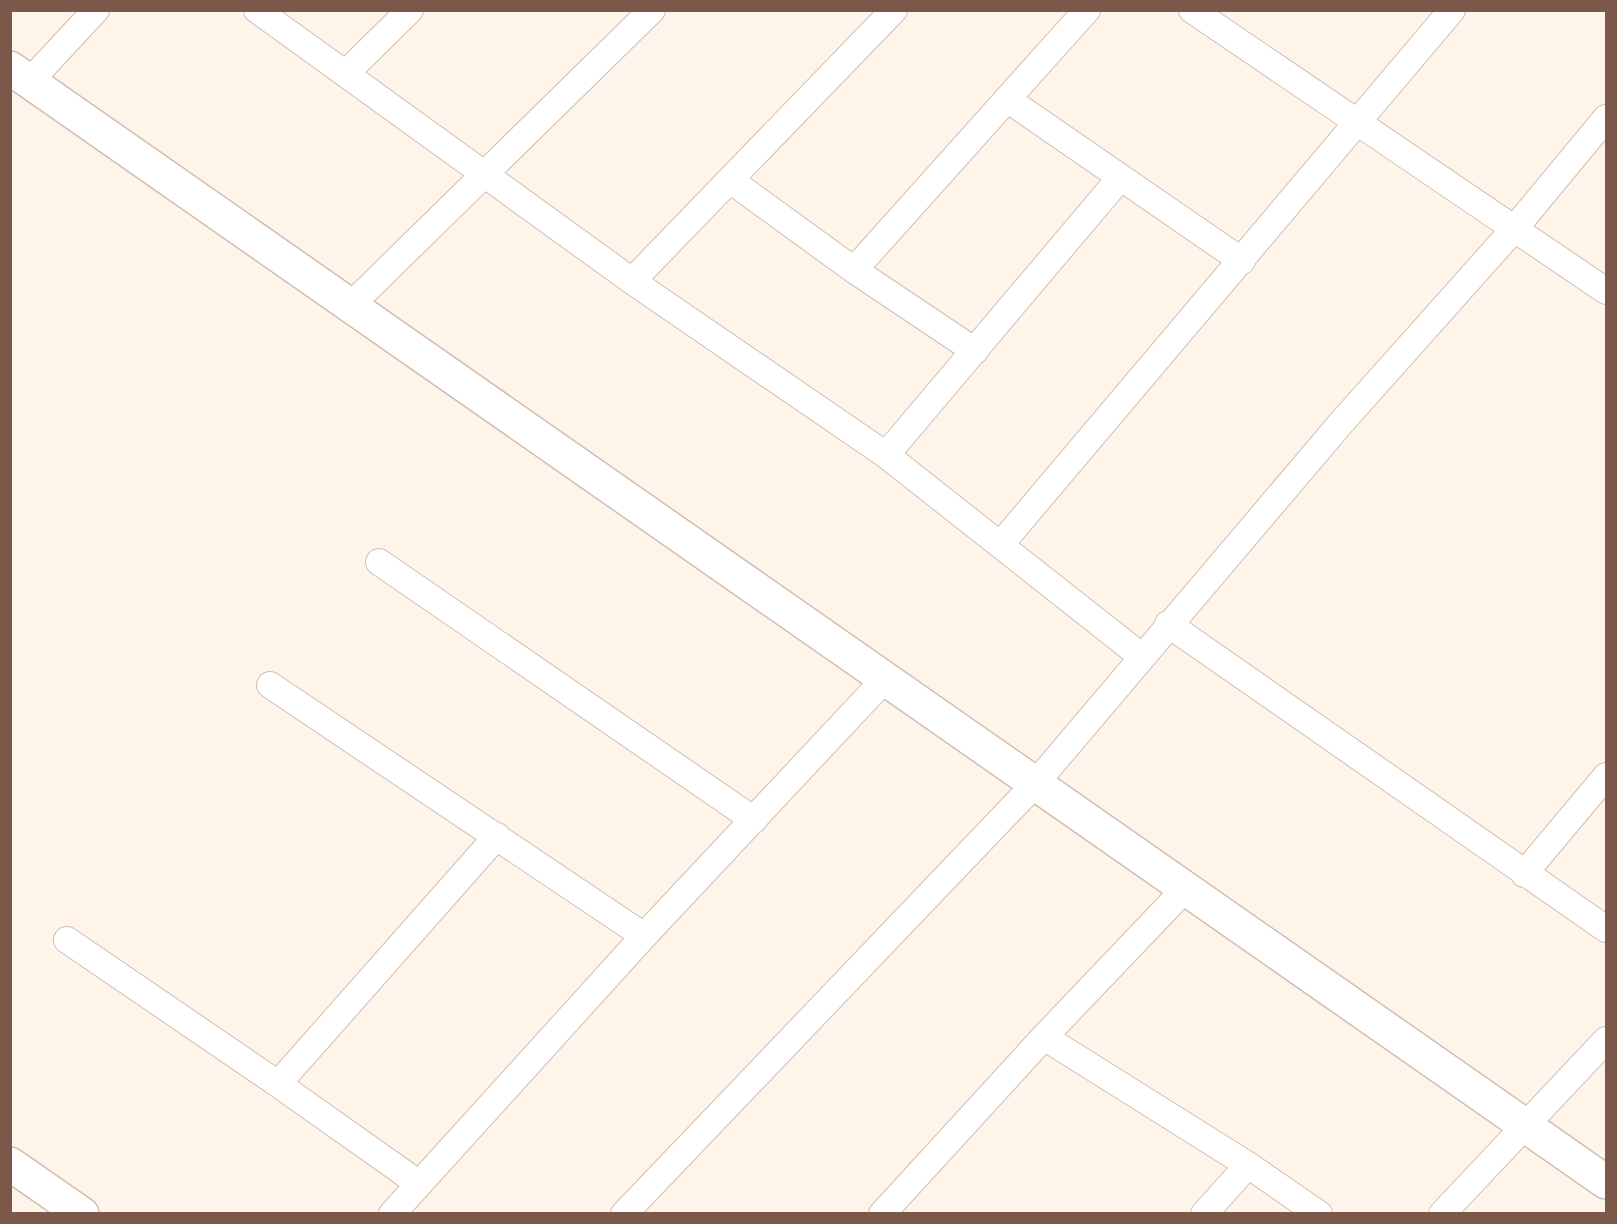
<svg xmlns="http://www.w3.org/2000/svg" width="1617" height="1224" font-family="Raleway,sans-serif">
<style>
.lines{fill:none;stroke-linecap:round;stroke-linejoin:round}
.minor-casing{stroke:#d4bdb0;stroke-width:28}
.tertiary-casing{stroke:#d4bdb0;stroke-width:36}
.minor{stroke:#fff;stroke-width:26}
.tertiary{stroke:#fff;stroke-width:33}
</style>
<rect width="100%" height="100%" fill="#fef4ea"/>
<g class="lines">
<!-- minor casing -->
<g class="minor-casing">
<path id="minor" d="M 257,10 L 632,281 L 886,455 L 1141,656
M 1192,10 L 1606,291
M 346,73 L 410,10
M 30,81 L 96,10
M 1007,99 L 1242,261
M 730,180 L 854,270 L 975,351
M 854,270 L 1087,10
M 632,281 L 894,10
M 350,306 L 652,10
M 886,455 L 1120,178
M 1001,544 L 1452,10
M 379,562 L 754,820
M 1168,624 L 1606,929
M 270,685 L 644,936
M 1524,874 L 1606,776
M 67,940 L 278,1084 L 418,1183
M 1044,1037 L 1248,1165 L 1319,1214
M 278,1084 L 497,836
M 392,1214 L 644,936 L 885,679
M 624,1214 L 1035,784 L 1341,423 L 1515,228 L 1606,118
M 882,1214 L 1044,1037 L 1186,888
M 1204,1214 L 1248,1165
M 1442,1214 L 1606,1040"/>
</g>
<!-- tertiary casing -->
<g class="tertiary-casing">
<path id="tertiary" d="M 10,68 L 1606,1182
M 10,1164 L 82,1214"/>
</g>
<!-- minor -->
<use href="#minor" class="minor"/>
<!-- tertiary -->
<use href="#tertiary" class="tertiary"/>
</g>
<!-- border -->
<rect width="1617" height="1224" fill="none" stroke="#7b584a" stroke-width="24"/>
</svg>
